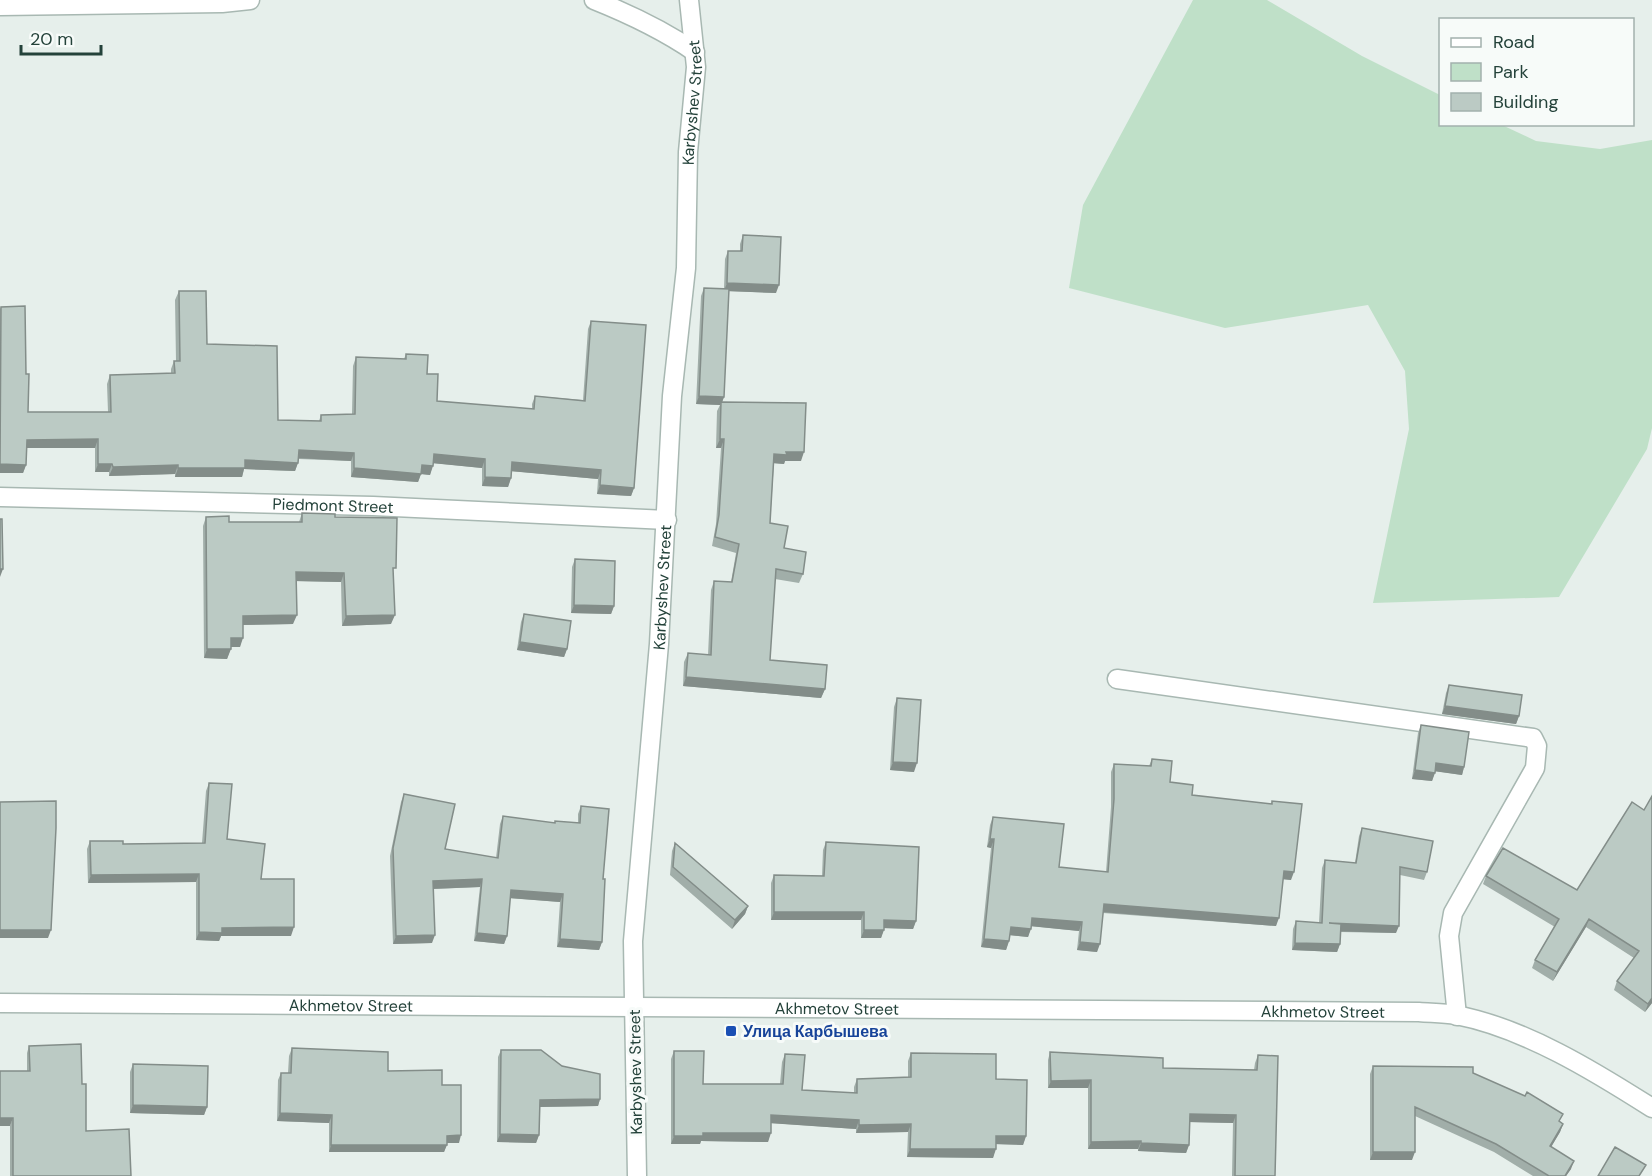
<svg xmlns="http://www.w3.org/2000/svg" width="1652" height="1176" font-family="'DM Sans',sans-serif">
<style>
.green{fill:#bfe0c8}
.lines{fill:none;stroke-linecap:round;stroke-linejoin:round}
.minor-casing{stroke:#a8b8b2;stroke-width:21}
.minor{stroke:#fff;stroke-width:18}
.wall{fill:#a1aea9}
.shaded-wall{fill:#838d89}
.building{fill:#bbcac4;stroke:#838d89;stroke-width:1.5}
.transit-dot{fill:#1a4fb4;stroke:#f7fbf9;stroke-width:2}
.labels{text-anchor:middle;stroke-width:6;stroke-linejoin:round;paint-order:stroke}
.street-label{font-size:16px;fill:#24423a;stroke:#f7fbf9}
.transit-label{font-size:16px;font-weight:bold;fill:#164399;stroke:#f7fbf9;text-anchor:start}
</style>
<rect width="100%" height="100%" fill="#e6efeb"/>
<!-- green -->
<path class="green" d="M 1193,0 L 1267,0 L 1362,56 L 1440,95 L 1440,124 L 1502,125 L 1536,141 L 1600,149 L 1652,140 L 1652,428 L 1647,449 L 1559,597 L 1373,603 L 1409,429 L 1405,371 L 1368,305 L 1225,328 L 1069,288 L 1083,205 Z"/>
<g class="lines">
<!-- minor casing -->
<g class="minor-casing">
<g id="minor">
<path d="M 594,0 C 629,14 663,30 695,52"/>
<path d="M 0,6 L 222,3 L 250,0"/>
<path id="s1" d="M 0,497 L 373,506 L 667,520"/>
<path d="M 1117,679 L 1533,738 L 1537,746 L 1535,768 L 1453,913 L 1449,936 L 1457,1016"/>
<path id="s2" d="M 0,1003 L 1419,1012 C 1431,1013 1444,1013 1456,1015 C 1524,1028 1594,1071 1652,1108"/>
<path id="s3" d="M 637,1176 L 633,941 L 659,644 L 672,396 L 686,268 L 688,152 L 696,67 L 689,0"/>
</g>
</g>
<!-- minor -->
<use href="#minor" class="minor"/>
</g>
<!-- wall -->
<path class="wall" d="M 743,235 L 776,293 L 729,291 L 724,397 L 722,402 L 801,461 L 785,461 L 784,464 L 774,463 L 770,523 L 784,548 L 803,574 L 799,583 L 775,579 L 770,660 L 825,689 L 821,698 L 683,686 L 684,662 L 688,653 L 708,655 L 711,590 L 714,581 L 731,582 L 736,553 L 712,546 L 716,524 L 721,448 L 716,448 L 717,411 L 720,405 L 696,404 L 701,296 L 704,288 L 724,289 L 725,259 L 728,251 L 740,251 L 740,244 Z
M 179,291 L 207,344 L 278,420 L 319,421 L 321,415 L 352,414 L 353,366 L 356,357 L 404,359 L 406,354 L 427,374 L 437,401 L 532,409 L 532,404 L 535,396 L 583,400 L 588,329 L 591,321 L 634,488 L 631,496 L 597,494 L 598,479 L 511,471 L 511,478 L 508,487 L 482,486 L 482,468 L 433,463 L 430,475 L 421,474 L 418,482 L 351,477 L 351,461 L 299,459 L 295,471 L 244,469 L 242,477 L 175,477 L 175,474 L 109,476 L 109,472 L 95,472 L 95,448 L 26,448 L 26,465 L 23,473 L 0,473 L 0,309 L 1,307 L 26,374 L 28,412 L 108,412 L 107,384 L 110,375 L 171,373 L 171,369 L 174,361 L 176,361 L 175,300 Z
M 302,513 L 335,517 L 393,576 L 391,624 L 342,626 L 341,582 L 296,581 L 293,624 L 243,625 L 240,647 L 231,647 L 227,659 L 204,658 L 203,526 L 206,517 L 229,522 L 299,522 Z
M 575,559 L 614,606 L 611,614 L 571,613 L 572,567 Z
M 524,614 L 567,649 L 564,657 L 517,650 L 521,622 Z
M 1449,685 L 1519,716 L 1516,724 L 1442,714 L 1446,693 Z
M 897,698 L 914,772 L 890,770 L 894,707 Z
M 1421,725 L 1464,767 L 1462,775 L 1435,771 L 1432,781 L 1412,779 L 1418,733 Z
M 1152,759 L 1170,782 L 1192,795 L 1271,804 L 1272,801 L 1291,880 L 1283,879 L 1276,926 L 1103,913 L 1097,952 L 1077,950 L 1079,931 L 1031,926 L 1028,937 L 1010,935 L 1009,941 L 1006,950 L 981,947 L 991,848 L 987,847 L 990,825 L 993,817 L 1059,867 L 1106,872 L 1111,807 L 1111,772 L 1114,764 L 1149,766 Z
M 209,783 L 227,839 L 261,879 L 291,936 L 221,936 L 219,941 L 196,940 L 196,882 L 88,883 L 87,849 L 90,841 L 123,844 L 202,843 L 206,791 Z
M 404,794 L 445,849 L 496,858 L 500,824 L 503,816 L 554,823 L 578,823 L 578,814 L 581,806 L 603,879 L 602,942 L 599,950 L 557,947 L 560,902 L 510,898 L 507,936 L 504,944 L 474,941 L 480,887 L 433,889 L 432,943 L 393,944 L 390,856 L 401,802 Z
M 1644,810 L 1652,1003 L 1645,1012 L 1614,990 L 1617,981 L 1634,958 L 1586,927 L 1553,981 L 1532,968 L 1535,960 L 1555,927 L 1483,884 L 1486,876 L 1577,890 Z
M 1362,828 L 1427,872 L 1424,880 L 1400,875 L 1396,933 L 1340,932 L 1340,944 L 1337,952 L 1292,950 L 1293,929 L 1296,921 L 1319,923 L 1322,868 L 1325,860 L 1355,863 L 1359,836 Z
M 826,842 L 916,921 L 913,929 L 884,928 L 881,938 L 861,938 L 861,920 L 771,920 L 771,883 L 774,875 L 822,876 L 823,850 Z
M 675,843 L 748,906 L 745,914 L 732,929 L 670,875 L 672,851 Z
M 29,1046 L 82,1084 L 86,1131 L 131,1176 L 10,1176 L 10,1126 L 27,1071 L 27,1053 Z
M 292,1048 L 442,1085 L 459,1143 L 447,1143 L 444,1152 L 329,1152 L 329,1123 L 277,1121 L 278,1080 L 281,1073 L 288,1073 L 289,1056 Z
M 501,1050 L 600,1099 L 598,1106 L 540,1107 L 539,1135 L 536,1143 L 497,1142 L 498,1057 Z
M 674,1051 L 703,1084 L 780,1084 L 782,1062 L 785,1054 L 802,1090 L 854,1093 L 854,1087 L 857,1079 L 908,1077 L 908,1061 L 911,1053 L 996,1079 L 1026,1136 L 1023,1145 L 996,1144 L 993,1158 L 907,1157 L 908,1132 L 856,1133 L 856,1129 L 771,1123 L 768,1142 L 701,1141 L 700,1144 L 671,1144 L 671,1059 Z
M 1050,1052 L 1163,1068 L 1254,1070 L 1255,1063 L 1258,1055 L 1275,1176 L 1232,1176 L 1233,1123 L 1190,1122 L 1189,1145 L 1186,1153 L 1138,1151 L 1138,1149 L 1088,1149 L 1088,1088 L 1048,1088 L 1048,1060 Z
M 133,1064 L 207,1107 L 204,1115 L 130,1113 L 130,1072 Z
M 1373,1066 L 1473,1073 L 1563,1124 L 1560,1132 L 1551,1147 L 1571,1169 L 1566,1176 L 1533,1176 L 1494,1152 L 1415,1116 L 1412,1160 L 1370,1160 L 1370,1074 Z"/>
<!-- shaded-wall -->
<path class="shaded-wall" d="M 727,283 L 779,285 L 776,293 L 724,291 Z
M 699,396 L 724,397 L 721,405 L 721,402 L 720,405 L 696,404 Z
M 98,439 L 95,448 L 24,448 L 27,440 Z
M 720,439 L 724,439 L 721,448 L 716,448 Z
M 299,450 L 354,453 L 351,461 L 296,458 Z
M 786,452 L 804,452 L 801,461 L 785,461 L 784,464 L 771,463 L 774,454 Z
M 434,454 L 485,459 L 482,468 L 431,463 Z
M 245,460 L 298,463 L 295,471 L 244,469 L 242,477 L 175,477 L 178,468 Z
M 512,462 L 601,470 L 598,479 L 509,471 Z
M 0,464 L 26,465 L 23,473 L 0,473 Z
M 98,464 L 112,464 L 109,472 L 95,472 Z
M 178,465 L 175,474 L 109,476 L 113,467 Z
M 422,465 L 433,466 L 430,475 L 421,474 L 418,482 L 351,477 L 354,468 Z
M 485,477 L 511,478 L 508,487 L 482,486 Z
M 600,485 L 634,488 L 631,496 L 597,494 Z
M 0,569 L 3,569 L 0,577 Z
M 296,572 L 344,573 L 341,582 L 293,581 Z
M 574,605 L 614,606 L 611,614 L 571,613 Z
M 297,615 L 293,624 L 240,625 L 243,616 Z
M 395,615 L 391,624 L 342,626 L 346,616 Z
M 231,638 L 243,638 L 240,647 L 227,647 Z
M 520,642 L 567,649 L 564,657 L 517,650 Z
M 207,649 L 231,649 L 227,659 L 204,658 Z
M 686,677 L 825,689 L 821,698 L 683,686 Z
M 1445,706 L 1519,716 L 1516,724 L 1442,714 Z
M 893,762 L 917,763 L 914,772 L 890,770 Z
M 1436,763 L 1464,767 L 1462,775 L 1433,771 Z
M 1415,770 L 1435,773 L 1432,781 L 1412,779 Z
M 990,839 L 994,839 L 991,848 L 987,847 Z
M 1284,871 L 1294,872 L 1291,880 L 1281,879 Z
M 199,874 L 196,882 L 88,883 L 91,875 Z
M 482,879 L 480,887 L 430,889 L 433,881 Z
M 511,890 L 563,894 L 560,902 L 508,898 Z
M 1104,904 L 1279,918 L 1276,926 L 1101,912 Z
M 748,906 L 745,914 L 732,929 L 735,920 Z
M 774,912 L 864,912 L 861,920 L 771,920 Z
M 1032,918 L 1082,922 L 1079,931 L 1029,926 Z
M 1589,919 L 1586,927 L 1553,981 L 1557,972 Z
M 884,920 L 916,921 L 913,929 L 881,928 Z
M 1329,923 L 1399,926 L 1396,933 L 1326,931 Z
M 294,927 L 291,936 L 221,936 L 219,941 L 196,940 L 199,932 L 222,928 Z
M 1011,927 L 1031,929 L 1028,937 L 1008,935 Z
M 0,930 L 51,930 L 48,938 L 0,938 Z
M 864,930 L 884,930 L 881,938 L 861,938 Z
M 477,933 L 507,936 L 504,944 L 474,941 Z
M 435,935 L 432,943 L 393,944 L 396,936 Z
M 560,939 L 602,942 L 599,950 L 557,947 Z
M 984,939 L 1009,941 L 1006,950 L 981,947 Z
M 1080,942 L 1100,944 L 1097,952 L 1077,950 Z
M 1295,943 L 1340,944 L 1337,952 L 1292,950 Z
M 1652,998 L 1652,1003 L 1645,1012 L 1648,1004 Z
M 1091,1080 L 1088,1088 L 1048,1088 L 1051,1081 Z
M 600,1099 L 598,1106 L 538,1107 L 540,1100 Z
M 133,1105 L 207,1107 L 204,1115 L 130,1113 Z
M 280,1113 L 332,1115 L 329,1123 L 277,1121 Z
M 1190,1114 L 1236,1115 L 1233,1123 L 1187,1122 Z
M 771,1115 L 859,1120 L 856,1129 L 768,1123 Z
M 0,1118 L 13,1118 L 10,1126 L 0,1126 Z
M 911,1124 L 908,1132 L 856,1133 L 859,1125 Z
M 1563,1124 L 1560,1132 L 1547,1154 L 1550,1146 Z
M 703,1133 L 771,1133 L 768,1142 L 701,1141 L 700,1144 L 671,1144 L 674,1136 Z
M 500,1134 L 539,1135 L 536,1143 L 497,1142 Z
M 461,1135 L 459,1143 L 444,1143 L 447,1136 Z
M 996,1136 L 1026,1136 L 1023,1145 L 993,1144 Z
M 1141,1141 L 1138,1149 L 1088,1149 L 1091,1142 Z
M 1141,1143 L 1189,1145 L 1186,1153 L 1138,1151 Z
M 331,1145 L 447,1145 L 444,1152 L 329,1152 Z
M 910,1149 L 996,1149 L 993,1158 L 907,1157 Z
M 1373,1152 L 1415,1152 L 1412,1160 L 1370,1160 Z
M 1574,1161 L 1571,1169 L 1566,1176 L 1565,1176 Z"/>
<!-- building -->
<path class="building" d="M 743,235 L 781,237 L 779,285 L 727,283 L 728,251 L 742,251 Z
M 704,288 L 729,289 L 724,397 L 699,396 Z
M 179,291 L 206,291 L 207,344 L 277,346 L 278,420 L 321,421 L 321,415 L 355,414 L 356,357 L 406,359 L 406,354 L 428,355 L 427,374 L 438,374 L 437,401 L 534,409 L 535,396 L 585,401 L 591,321 L 646,325 L 634,488 L 600,485 L 601,470 L 512,462 L 511,478 L 485,477 L 485,459 L 434,454 L 433,466 L 422,465 L 421,474 L 354,468 L 354,453 L 299,450 L 298,463 L 245,460 L 245,468 L 178,468 L 178,465 L 113,467 L 112,464 L 98,464 L 98,439 L 27,440 L 26,465 L 0,464 L 1,307 L 25,306 L 26,374 L 29,374 L 28,412 L 111,412 L 110,375 L 175,373 L 174,361 L 180,361 Z
M 721,402 L 806,403 L 804,452 L 786,452 L 787,455 L 774,454 L 770,523 L 788,526 L 784,548 L 806,552 L 803,574 L 776,569 L 770,660 L 827,665 L 825,689 L 686,677 L 688,653 L 711,655 L 714,581 L 732,582 L 739,544 L 715,537 L 719,515 L 724,439 L 720,439 Z
M 302,513 L 335,514 L 335,517 L 397,518 L 396,568 L 393,568 L 395,615 L 346,616 L 344,573 L 296,572 L 297,615 L 243,616 L 243,638 L 231,638 L 231,649 L 207,649 L 206,517 L 229,516 L 229,522 L 302,522 Z
M 0,519 L 2,519 L 3,569 L 0,569 Z
M 575,559 L 615,561 L 614,606 L 574,605 Z
M 524,614 L 571,621 L 567,649 L 520,642 Z
M 1449,685 L 1522,695 L 1519,716 L 1445,706 Z
M 897,698 L 921,700 L 917,763 L 893,762 Z
M 1421,725 L 1469,732 L 1464,767 L 1436,763 L 1435,773 L 1415,770 Z
M 1152,759 L 1172,761 L 1170,782 L 1193,785 L 1192,795 L 1272,804 L 1272,801 L 1302,804 L 1294,872 L 1284,871 L 1279,918 L 1104,904 L 1100,944 L 1080,942 L 1082,922 L 1032,918 L 1031,929 L 1011,927 L 1009,941 L 984,939 L 994,839 L 990,839 L 993,817 L 1064,824 L 1059,867 L 1108,872 L 1114,799 L 1114,764 L 1151,766 Z
M 209,783 L 232,784 L 227,839 L 265,844 L 261,879 L 294,879 L 294,927 L 222,928 L 222,933 L 199,932 L 199,874 L 91,875 L 90,841 L 123,841 L 123,844 L 205,843 Z
M 404,794 L 455,804 L 445,849 L 498,858 L 503,816 L 555,823 L 555,821 L 580,823 L 581,806 L 609,809 L 603,879 L 605,879 L 602,942 L 560,939 L 563,894 L 511,890 L 507,936 L 477,933 L 482,879 L 433,881 L 435,935 L 396,936 L 393,848 Z
M 1652,796 L 1652,998 L 1648,1004 L 1617,981 L 1639,951 L 1589,919 L 1557,972 L 1535,960 L 1559,919 L 1486,876 L 1503,848 L 1577,890 L 1632,802 L 1644,810 Z
M 56,801 L 56,828 L 51,930 L 0,930 L 0,802 Z
M 1362,828 L 1433,841 L 1427,872 L 1400,867 L 1399,926 L 1329,923 L 1341,924 L 1340,944 L 1295,943 L 1296,921 L 1322,923 L 1325,860 L 1356,863 Z
M 826,842 L 919,847 L 916,921 L 884,920 L 884,930 L 864,930 L 864,912 L 774,912 L 774,875 L 824,876 Z
M 675,843 L 748,906 L 735,920 L 673,867 Z
M 81,1044 L 82,1084 L 86,1084 L 86,1131 L 129,1129 L 131,1176 L 13,1176 L 13,1118 L 0,1118 L 0,1071 L 30,1071 L 29,1046 Z
M 292,1048 L 388,1052 L 388,1071 L 442,1070 L 442,1085 L 461,1085 L 461,1135 L 447,1136 L 447,1145 L 331,1145 L 332,1115 L 280,1113 L 281,1073 L 291,1073 Z
M 501,1050 L 541,1050 L 562,1066 L 600,1074 L 600,1099 L 540,1100 L 539,1135 L 500,1134 Z
M 674,1051 L 704,1051 L 703,1084 L 783,1084 L 785,1054 L 805,1055 L 802,1090 L 857,1093 L 857,1079 L 911,1077 L 911,1053 L 996,1054 L 996,1079 L 1027,1080 L 1026,1136 L 996,1136 L 996,1149 L 910,1149 L 911,1124 L 859,1125 L 859,1120 L 771,1115 L 771,1133 L 703,1133 L 703,1136 L 674,1136 Z
M 1050,1052 L 1163,1058 L 1163,1068 L 1257,1070 L 1258,1055 L 1278,1056 L 1275,1176 L 1235,1176 L 1236,1115 L 1190,1114 L 1189,1145 L 1141,1143 L 1141,1141 L 1091,1142 L 1091,1080 L 1051,1081 Z
M 133,1064 L 208,1066 L 207,1107 L 133,1105 Z
M 1373,1066 L 1473,1067 L 1473,1073 L 1525,1096 L 1527,1092 L 1563,1114 L 1559,1121 L 1563,1124 L 1550,1146 L 1574,1161 L 1565,1176 L 1549,1176 L 1496,1144 L 1415,1107 L 1415,1152 L 1373,1152 Z
M 1615,1147 L 1646,1165 L 1639,1176 L 1598,1176 Z"/>
<!-- markers -->
<rect class="transit-dot" x="725" y="1025" width="12" height="12" rx="3"/>
<g class="labels">
<!-- street labels -->
<g class="street-label">
<text dy="6" stroke="none"><textPath href="#s3" startOffset="1076">Karbyshev Street</textPath></text>
<text dy="6" stroke="none"><textPath href="#s1" startOffset="333">Piedmont Street</textPath></text>
<text dy="6" stroke="none"><textPath href="#s3" startOffset="590">Karbyshev Street</textPath></text>
<text dy="6" stroke="none"><textPath href="#s2" startOffset="351">Akhmetov Street</textPath></text>
<text dy="6" stroke="none"><textPath href="#s2" startOffset="837">Akhmetov Street</textPath></text>
<text dy="6" stroke="none"><textPath href="#s2" startOffset="1323">Akhmetov Street</textPath></text>
<text transform="translate(635 1072) rotate(-91)" y="6">Karbyshev Street</text>
</g>
<!-- transit labels -->
<g class="transit-label">
<text x="743" y="1037">Улица Карбышева</text>
</g>
</g>
<!-- legend -->
<rect x="1439" y="18" width="195" height="108" fill="#f7fbf9" stroke="#a3b1ad" stroke-width="1.5"/>
<rect x="1451" y="38" width="30" height="9" fill="#ffffff" stroke="#a3b1ad" stroke-width="1.5"/>
<text x="1493" y="48" font-size="18" fill="#24423a">Road</text>
<rect x="1451" y="63" width="30" height="18" fill="#bfe0c8" stroke="#a3b1ad" stroke-width="1.5"/>
<text x="1493" y="78" font-size="18" fill="#24423a">Park</text>
<rect x="1451" y="93" width="30" height="18" fill="#bbcac4" stroke="#a3b1ad" stroke-width="1.5"/>
<text x="1493" y="108" font-size="18" fill="#24423a">Building</text>
<!-- scale -->
<path d="M21 45v9h80v-9" fill="none" stroke="#24423a" stroke-width="3"/>
<text x="30" y="45" font-size="18" fill="#24423a" stroke="#f7fbf9" stroke-width="4.5" paint-order="stroke">20 m</text>
</svg>
